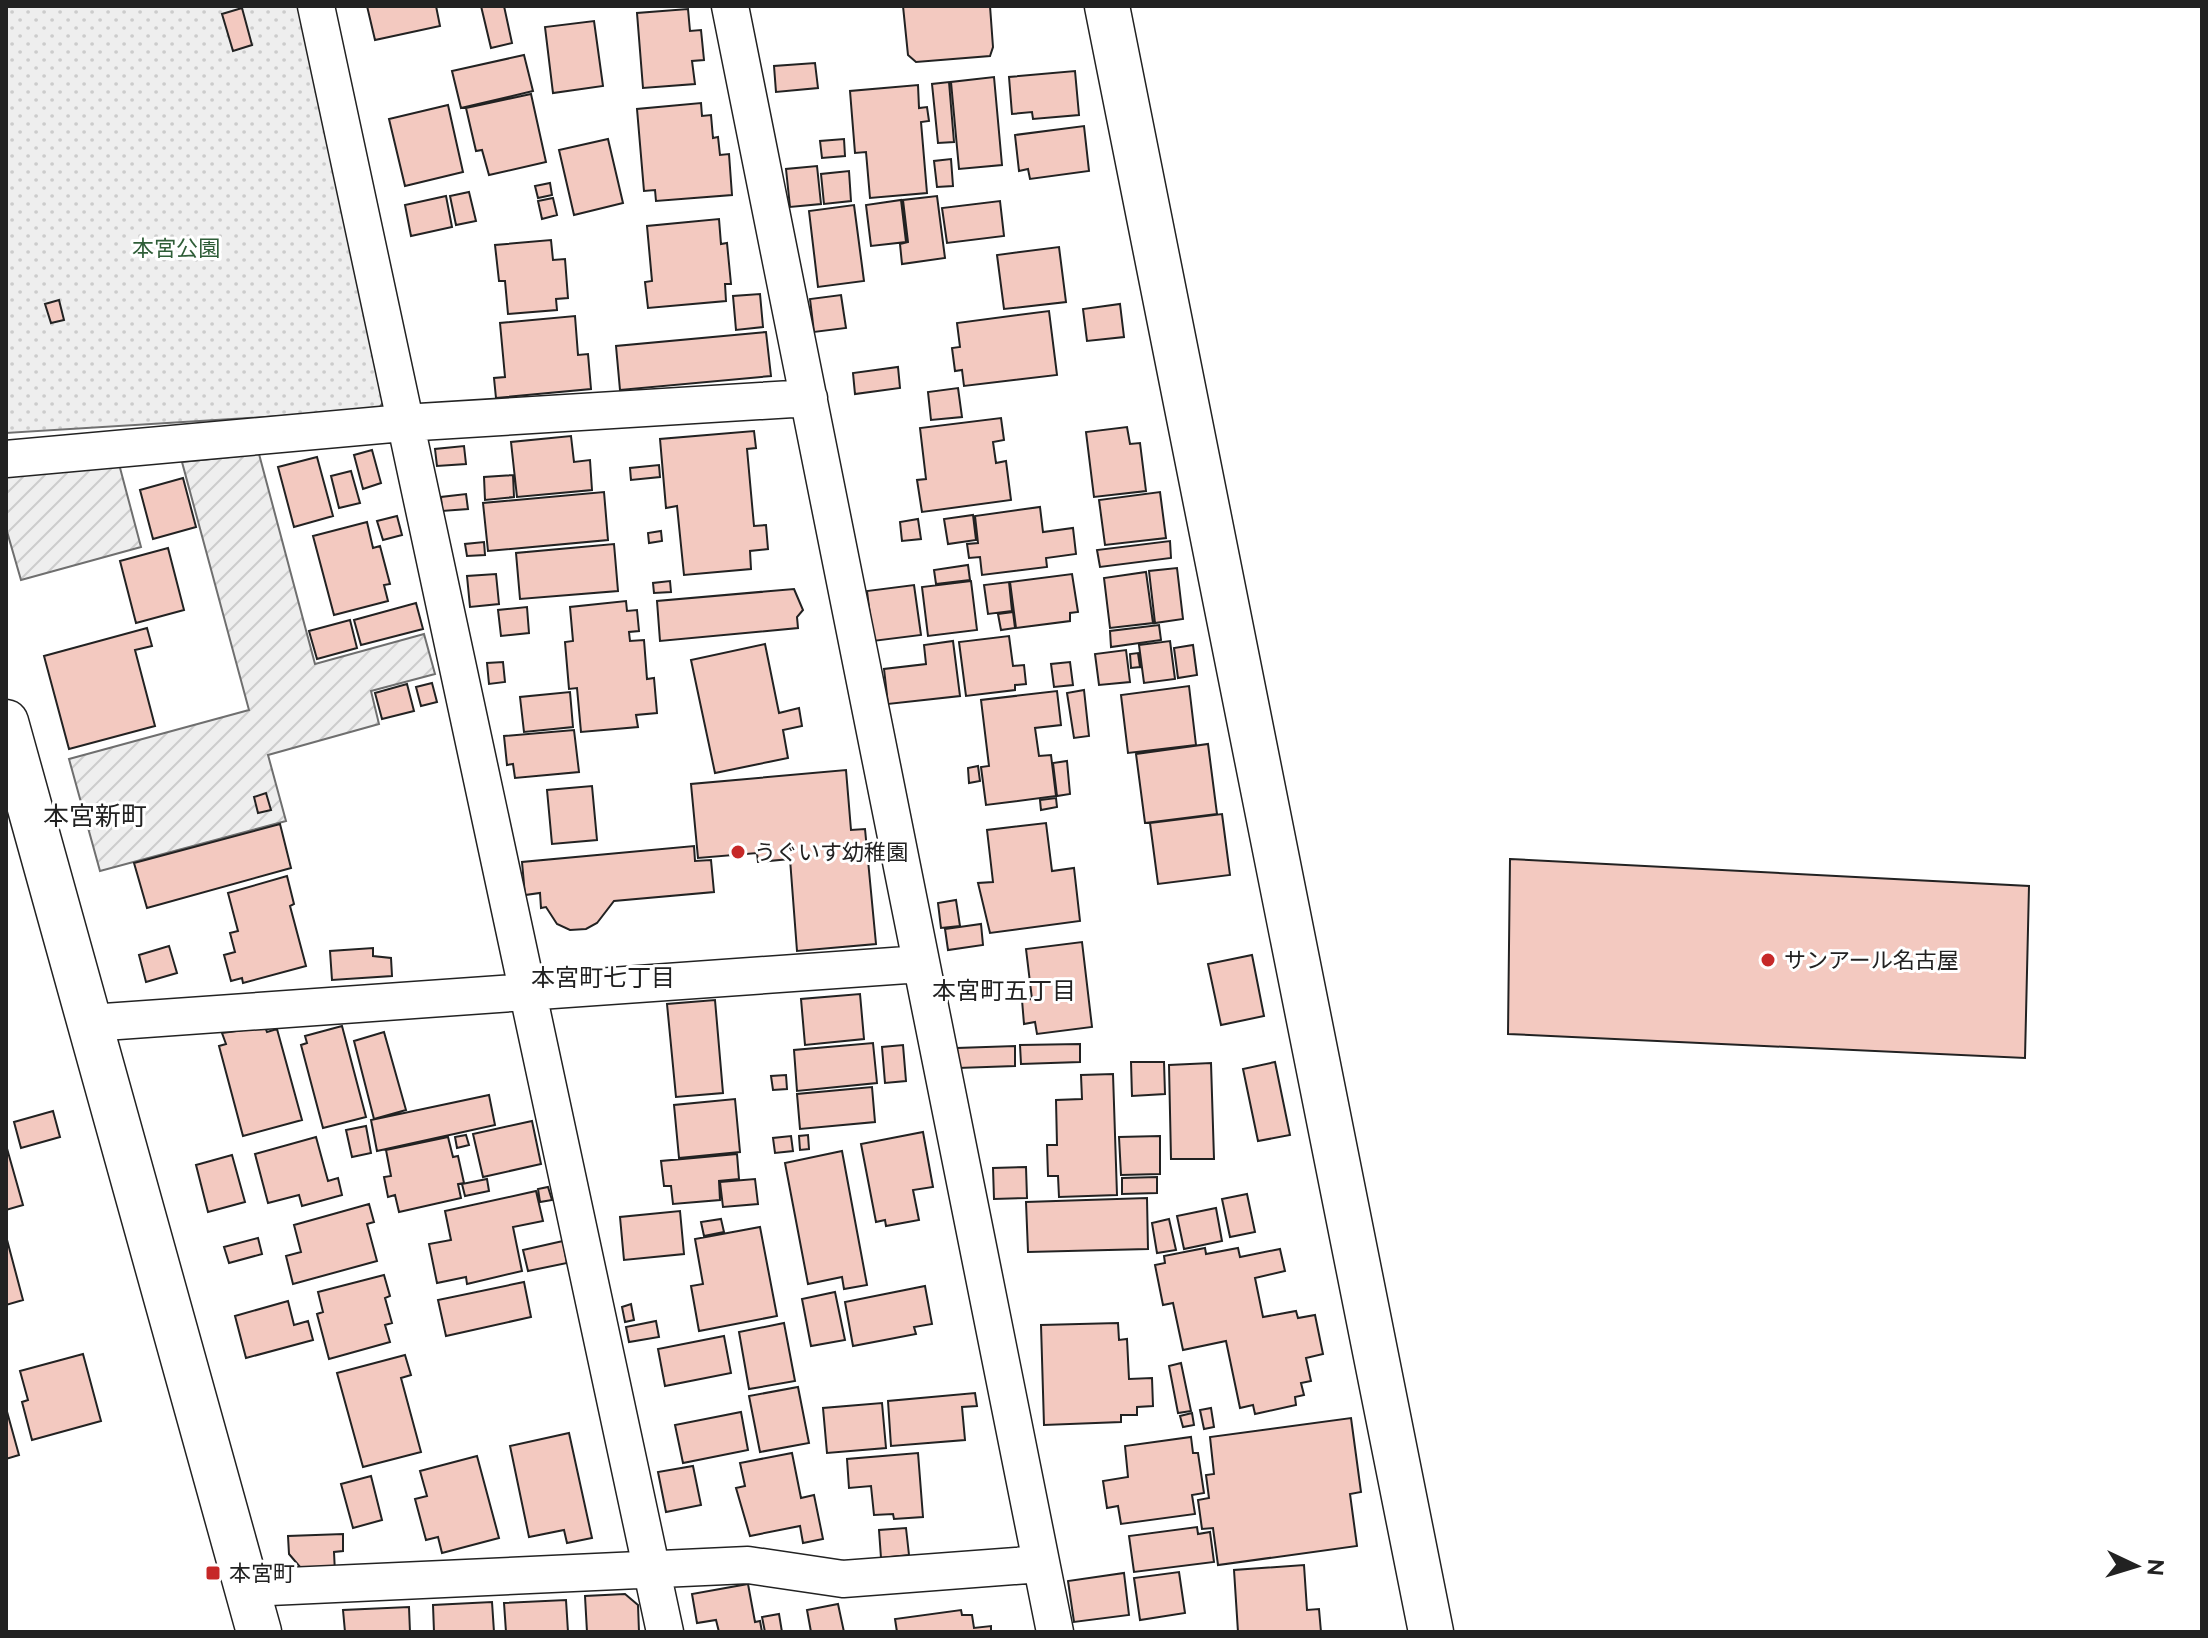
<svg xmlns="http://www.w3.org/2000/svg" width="2208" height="1638" font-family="Raleway,'Noto Sans JP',sans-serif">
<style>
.grass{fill:url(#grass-dots);stroke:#6f6f6f;stroke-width:2}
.garden{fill:url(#garden-furrows);stroke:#6f6f6f;stroke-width:2}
.building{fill:#f3c9c0;stroke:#222;stroke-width:2}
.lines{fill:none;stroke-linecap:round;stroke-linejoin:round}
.minor-casing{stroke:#222;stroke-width:39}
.tertiary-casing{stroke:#222;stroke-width:47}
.minor{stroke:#fff;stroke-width:36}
.tertiary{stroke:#fff;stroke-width:44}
.poi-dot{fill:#c62828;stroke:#fff;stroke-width:3}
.labels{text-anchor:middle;stroke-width:6;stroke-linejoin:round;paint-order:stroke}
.park-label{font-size:22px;fill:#2f5e38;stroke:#fff}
.poi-label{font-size:22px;fill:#222;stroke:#fff;text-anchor:start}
.neighbourhood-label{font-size:24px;fill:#222;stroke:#fff}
.quarter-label{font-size:26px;fill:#222;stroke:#fff}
</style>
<defs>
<pattern id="grass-dots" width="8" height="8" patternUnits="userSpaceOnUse" patternTransform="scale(2)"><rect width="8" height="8" fill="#eee"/><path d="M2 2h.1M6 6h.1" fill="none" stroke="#ccc" stroke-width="1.8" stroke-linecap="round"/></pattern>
<pattern id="garden-furrows" width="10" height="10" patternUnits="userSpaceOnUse" patternTransform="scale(2)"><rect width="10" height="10" fill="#eee"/><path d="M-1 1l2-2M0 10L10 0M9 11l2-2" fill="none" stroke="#ccc"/></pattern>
</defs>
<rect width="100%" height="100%" fill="#fff"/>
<!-- grass -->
<path class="grass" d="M 6,6 L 299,6 L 383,402 L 378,410 L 6,433 Z"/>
<!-- garden -->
<path class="garden" d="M 259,454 L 315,664 L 424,634 L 435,674 L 371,691 L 379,724 L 268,755 L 286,821 L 100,871 L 69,759 L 249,710 L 182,462 Z
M 119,464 L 141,547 L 21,580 L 6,528 L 6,471 Z"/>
<!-- building -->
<path class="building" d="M 367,6 L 436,6 L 440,26 L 375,40 Z
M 481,6 L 504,6 L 512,43 L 491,48 Z
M 903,6 L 990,6 L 993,47 L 990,56 L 916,62 L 908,55 Z
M 242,8 L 252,45 L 233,51 L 222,14 Z
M 688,9 L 690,31 L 701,30 L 704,60 L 692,61 L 695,84 L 643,88 L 637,13 Z
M 594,21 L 603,86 L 553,93 L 545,27 Z
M 524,55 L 533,91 L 461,108 L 452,71 Z
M 815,63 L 818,88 L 776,92 L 774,66 Z
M 1075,71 L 1079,115 L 1033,119 L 1032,112 L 1012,114 L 1009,77 Z
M 994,77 L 1002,165 L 959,169 L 951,82 Z
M 949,82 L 954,142 L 938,143 L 932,84 Z
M 918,85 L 919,108 L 927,107 L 929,121 L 921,122 L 927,193 L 870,198 L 866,152 L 855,153 L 850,91 Z
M 531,94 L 546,162 L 489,175 L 482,150 L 476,151 L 466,108 Z
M 701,103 L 702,116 L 711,115 L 713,138 L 718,137 L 720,155 L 729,154 L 732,195 L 656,201 L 655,190 L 644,191 L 637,109 Z
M 448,105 L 463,172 L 405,186 L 389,119 Z
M 1084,126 L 1089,171 L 1030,179 L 1028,169 L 1019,171 L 1015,135 Z
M 608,139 L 623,203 L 574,215 L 559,150 Z
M 844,139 L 845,156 L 822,158 L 820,141 Z
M 951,159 L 953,186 L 937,187 L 934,161 Z
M 817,166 L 821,204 L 790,207 L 786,169 Z
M 849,171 L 851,201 L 824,204 L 821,174 Z
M 550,183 L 552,195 L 538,198 L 535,186 Z
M 469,192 L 476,221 L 456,225 L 450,196 Z
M 446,196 L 452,227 L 411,236 L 405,205 Z
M 937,196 L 945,258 L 902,264 L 900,244 L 908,242 L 903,200 Z
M 553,198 L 557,215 L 542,219 L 538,201 Z
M 901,200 L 906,242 L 871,246 L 866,205 Z
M 1000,201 L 1004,236 L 947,243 L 942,208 Z
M 854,205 L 864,281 L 818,287 L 809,211 Z
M 719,219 L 721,244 L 727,243 L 731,284 L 725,284 L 726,301 L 648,308 L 645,282 L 652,281 L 647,226 Z
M 551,240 L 553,260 L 565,259 L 568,298 L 556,299 L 557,310 L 508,314 L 505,281 L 499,281 L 495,245 Z
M 1059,247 L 1066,302 L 1004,309 L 997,255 Z
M 760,294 L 763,327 L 736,330 L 733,296 Z
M 841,295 L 846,328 L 814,332 L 810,299 Z
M 59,300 L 64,320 L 51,323 L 45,304 Z
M 1120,304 L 1124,337 L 1087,341 L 1083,309 Z
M 1049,311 L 1057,375 L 964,386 L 962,370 L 955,371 L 952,348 L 960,347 L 957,323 Z
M 575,316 L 578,355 L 588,354 L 591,389 L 496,398 L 494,378 L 505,377 L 500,323 Z
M 766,332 L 771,376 L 620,390 L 616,346 Z
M 898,367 L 900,388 L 855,394 L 853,373 Z
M 958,388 L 962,417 L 931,420 L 928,392 Z
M 1001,418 L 1004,440 L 993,442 L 996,463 L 1006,461 L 1011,500 L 922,512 L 917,480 L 926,479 L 920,428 Z
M 1127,427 L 1130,444 L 1140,443 L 1146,491 L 1094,497 L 1086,432 Z
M 754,431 L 756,448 L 747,449 L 754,526 L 766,525 L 768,549 L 750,551 L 751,569 L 684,575 L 677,506 L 666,508 L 660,439 Z
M 571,436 L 574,462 L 590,460 L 592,490 L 517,497 L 511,442 Z
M 464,446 L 466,464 L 437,466 L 435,449 Z
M 372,450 L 381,483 L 363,489 L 354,455 Z
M 317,457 L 333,516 L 294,527 L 278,467 Z
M 659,465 L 660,477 L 631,480 L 630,468 Z
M 351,471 L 360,503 L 339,508 L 331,476 Z
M 513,475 L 514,497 L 485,500 L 484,477 Z
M 183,478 L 196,527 L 153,539 L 140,490 Z
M 604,492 L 608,540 L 488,551 L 483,503 Z
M 1160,492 L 1166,538 L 1105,545 L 1099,500 Z
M 466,494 L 468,509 L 442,511 L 441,497 Z
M 1040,507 L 1043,532 L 1073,528 L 1076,554 L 1046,558 L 1047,567 L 982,575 L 980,557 L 969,558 L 967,544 L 978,543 L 975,516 Z
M 973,515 L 976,540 L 948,544 L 944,519 Z
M 397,516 L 402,535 L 383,540 L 377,521 Z
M 918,519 L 921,539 L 902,541 L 900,522 Z
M 367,522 L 373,548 L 380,546 L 390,584 L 384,585 L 388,601 L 334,615 L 313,536 Z
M 661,531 L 662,541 L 649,543 L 648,533 Z
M 1170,541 L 1171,558 L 1100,567 L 1097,550 Z
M 484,542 L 485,555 L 467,556 L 465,544 Z
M 614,544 L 618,591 L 520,599 L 516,553 Z
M 168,548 L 184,610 L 136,623 L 120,561 Z
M 968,565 L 970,580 L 936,584 L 934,570 Z
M 1177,568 L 1183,619 L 1155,623 L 1149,571 Z
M 1146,572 L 1153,623 L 1110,628 L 1104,578 Z
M 496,574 L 499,604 L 470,607 L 467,576 Z
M 1072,574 L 1078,612 L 1070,613 L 1070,621 L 1016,628 L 1010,582 Z
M 670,581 L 671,592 L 654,593 L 653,583 Z
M 971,581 L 977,630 L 928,636 L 922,587 Z
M 1009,582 L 1012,611 L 988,614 L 984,585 Z
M 914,585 L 921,635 L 873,641 L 867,591 Z
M 794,589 L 803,610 L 797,617 L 798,628 L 660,641 L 657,601 Z
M 626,601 L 627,611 L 637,610 L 639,631 L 629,632 L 630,641 L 644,640 L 647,679 L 654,678 L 657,713 L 636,715 L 638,727 L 581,732 L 577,688 L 569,689 L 565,642 L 573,641 L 570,607 Z
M 416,603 L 423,629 L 361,645 L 354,620 Z
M 527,607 L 529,633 L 501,636 L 498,610 Z
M 1013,612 L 1015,628 L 1001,630 L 998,614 Z
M 350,620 L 357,648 L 317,659 L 309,631 Z
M 1159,625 L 1161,640 L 1111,647 L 1110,631 Z
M 147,628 L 152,646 L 135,650 L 155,726 L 69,749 L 44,656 Z
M 1009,636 L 1013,666 L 1024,665 L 1026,684 L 1015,685 L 1015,690 L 966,696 L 959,642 Z
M 953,641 L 960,696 L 888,704 L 884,669 L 926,664 L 924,645 Z
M 1170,641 L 1175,679 L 1144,683 L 1139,645 Z
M 765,644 L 779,713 L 799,708 L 802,726 L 783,730 L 788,758 L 715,773 L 691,660 Z
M 1193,645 L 1197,675 L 1178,678 L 1174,648 Z
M 1126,650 L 1130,682 L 1099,685 L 1095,654 Z
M 1138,653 L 1140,667 L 1131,668 L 1130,654 Z
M 503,662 L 505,682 L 489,684 L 487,663 Z
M 1070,662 L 1073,685 L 1054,687 L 1051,664 Z
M 432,683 L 437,702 L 421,706 L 416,687 Z
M 407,684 L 414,711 L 382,719 L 375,693 Z
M 1189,686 L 1196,745 L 1128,753 L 1121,695 Z
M 1084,690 L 1089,736 L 1074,738 L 1067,693 Z
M 1057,691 L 1061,725 L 1035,728 L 1039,756 L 1051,755 L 1056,796 L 986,805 L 981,767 L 989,766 L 981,700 Z
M 570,692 L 573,727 L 524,732 L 520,697 Z
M 574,730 L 579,772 L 515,778 L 513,764 L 507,765 L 504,736 Z
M 1208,744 L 1217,814 L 1145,823 L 1136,754 Z
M 1067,761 L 1070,794 L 1057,796 L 1053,763 Z
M 978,766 L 980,781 L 969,783 L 968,768 Z
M 846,770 L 851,830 L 865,829 L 876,944 L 797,951 L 790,859 L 758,862 L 757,853 L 698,858 L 691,784 Z
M 592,786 L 597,840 L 552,844 L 547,790 Z
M 266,793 L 271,810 L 258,813 L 254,797 Z
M 1056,798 L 1057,807 L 1041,810 L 1040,800 Z
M 1222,814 L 1230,875 L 1158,884 L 1150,823 Z
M 1046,823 L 1052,871 L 1074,868 L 1080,921 L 990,933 L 978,883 L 993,882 L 987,830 Z
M 280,824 L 291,868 L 147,908 L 134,863 Z
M 694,846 L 695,861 L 711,860 L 714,892 L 614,901 L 597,923 L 586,929 L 570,930 L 557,924 L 546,907 L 541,908 L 540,893 L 525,895 L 522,862 Z
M 1510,859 L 2029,886 L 2025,1058 L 1508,1034 Z
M 287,876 L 294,904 L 290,906 L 306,966 L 243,983 L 242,978 L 231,981 L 224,955 L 235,952 L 230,933 L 238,931 L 228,893 Z
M 956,900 L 960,926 L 941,928 L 938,903 Z
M 981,924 L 983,945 L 948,950 L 945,929 Z
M 1082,942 L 1092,1027 L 1037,1034 L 1035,1022 L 1024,1024 L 1022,1000 L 1032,999 L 1026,949 Z
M 169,946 L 177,973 L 146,982 L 139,955 Z
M 373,948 L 373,956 L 391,958 L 392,976 L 332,980 L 330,951 Z
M 1252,955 L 1264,1016 L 1221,1025 L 1208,964 Z
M 860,994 L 864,1039 L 805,1045 L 801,999 Z
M 715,1000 L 723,1093 L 676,1097 L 667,1004 Z
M 342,1026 L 366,1117 L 323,1128 L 301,1045 L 307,1043 L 305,1036 Z
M 265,1027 L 267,1032 L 277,1029 L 302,1120 L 243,1136 L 219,1046 L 226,1044 L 222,1033 Z
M 384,1032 L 406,1110 L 374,1119 L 354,1041 Z
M 873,1043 L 877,1083 L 797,1091 L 794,1050 Z
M 1080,1044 L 1080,1062 L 1021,1064 L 1020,1045 Z
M 903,1045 L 906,1081 L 885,1083 L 882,1047 Z
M 1015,1046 L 1015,1066 L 958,1068 L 957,1048 Z
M 1131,1062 L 1164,1062 L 1165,1094 L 1132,1096 Z
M 1275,1062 L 1290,1135 L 1258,1141 L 1243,1069 Z
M 1211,1063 L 1214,1159 L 1171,1159 L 1169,1065 Z
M 1113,1074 L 1117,1195 L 1059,1197 L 1058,1176 L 1048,1176 L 1047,1145 L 1057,1145 L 1056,1100 L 1082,1099 L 1081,1075 Z
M 786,1075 L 787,1089 L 773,1090 L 771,1076 Z
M 872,1087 L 875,1122 L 800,1129 L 797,1094 Z
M 489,1095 L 495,1125 L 377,1151 L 371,1120 Z
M 735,1099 L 740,1152 L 679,1158 L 674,1105 Z
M 53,1111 L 60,1137 L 21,1148 L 14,1122 Z
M 532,1121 L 541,1164 L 483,1177 L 473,1134 Z
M 366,1126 L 371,1153 L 352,1157 L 346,1130 Z
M 923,1132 L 933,1187 L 913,1190 L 919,1220 L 886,1226 L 885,1220 L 876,1222 L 861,1144 Z
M 466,1135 L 469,1145 L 457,1148 L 455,1137 Z
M 808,1135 L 809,1149 L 800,1150 L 799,1136 Z
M 791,1136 L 793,1151 L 775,1153 L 773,1138 Z
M 1160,1136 L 1160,1174 L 1121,1175 L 1119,1137 Z
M 316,1137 L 328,1181 L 338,1178 L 342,1195 L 302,1206 L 299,1195 L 268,1203 L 255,1154 Z
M 448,1137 L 453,1157 L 458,1156 L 464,1183 L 458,1184 L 461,1198 L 399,1212 L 395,1195 L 388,1197 L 384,1177 L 391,1176 L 386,1150 Z
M 6,1145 L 23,1205 L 6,1210 Z
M 842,1151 L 867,1285 L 844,1289 L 842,1277 L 808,1284 L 785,1163 Z
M 737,1154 L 739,1179 L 719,1181 L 720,1200 L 673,1204 L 671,1186 L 664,1186 L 661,1161 Z
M 232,1155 L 245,1202 L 208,1212 L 196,1165 Z
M 1026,1167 L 1027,1198 L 994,1199 L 993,1168 Z
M 1157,1177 L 1157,1193 L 1122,1194 L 1122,1178 Z
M 487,1179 L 489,1191 L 465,1196 L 462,1184 Z
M 755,1179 L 758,1204 L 723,1207 L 720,1182 Z
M 548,1187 L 552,1200 L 540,1202 L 538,1189 Z
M 536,1191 L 543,1221 L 513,1227 L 522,1271 L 467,1284 L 466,1277 L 437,1283 L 429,1244 L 451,1240 L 445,1211 Z
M 1247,1194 L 1255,1232 L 1230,1237 L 1222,1199 Z
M 1147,1198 L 1148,1249 L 1028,1252 L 1026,1202 Z
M 369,1204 L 374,1222 L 367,1224 L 377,1261 L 293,1284 L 286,1256 L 301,1252 L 294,1225 Z
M 1216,1208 L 1222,1241 L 1184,1249 L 1177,1216 Z
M 680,1211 L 684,1254 L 624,1260 L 620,1217 Z
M 721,1219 L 724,1232 L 704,1236 L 701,1222 Z
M 1169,1219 L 1176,1250 L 1157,1253 L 1152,1223 Z
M 760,1227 L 777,1316 L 699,1331 L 691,1286 L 703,1284 L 695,1239 Z
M 6,1236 L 23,1300 L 6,1305 Z
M 258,1238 L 262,1254 L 229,1263 L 224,1247 Z
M 563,1241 L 567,1263 L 528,1271 L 523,1250 Z
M 1205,1248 L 1206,1254 L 1238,1248 L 1240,1257 L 1280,1249 L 1285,1271 L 1255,1278 L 1263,1317 L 1296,1311 L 1298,1318 L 1315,1315 L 1323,1354 L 1306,1358 L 1311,1381 L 1301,1383 L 1304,1395 L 1295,1397 L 1296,1405 L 1255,1414 L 1253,1405 L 1240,1408 L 1226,1341 L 1183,1350 L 1173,1303 L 1163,1305 L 1155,1265 L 1165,1263 L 1164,1256 Z
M 384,1275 L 390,1296 L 385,1298 L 392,1323 L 385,1325 L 390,1342 L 329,1359 L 317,1314 L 323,1312 L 318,1292 Z
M 524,1282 L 531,1317 L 446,1336 L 438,1300 Z
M 925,1286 L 932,1324 L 914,1327 L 916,1334 L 853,1346 L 845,1302 Z
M 835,1292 L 845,1340 L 811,1346 L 802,1299 Z
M 288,1301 L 294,1325 L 308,1321 L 313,1340 L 246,1358 L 235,1316 Z
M 631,1304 L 634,1320 L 625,1322 L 622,1307 Z
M 656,1321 L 659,1337 L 629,1342 L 626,1327 Z
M 784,1323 L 795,1381 L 749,1389 L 739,1332 Z
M 1118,1323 L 1119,1340 L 1127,1339 L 1129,1379 L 1152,1378 L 1153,1406 L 1137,1407 L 1137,1415 L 1121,1415 L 1121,1422 L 1044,1425 L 1041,1325 Z
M 724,1336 L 731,1373 L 665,1386 L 658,1349 Z
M 83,1354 L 101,1421 L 32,1440 L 22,1402 L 28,1400 L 20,1371 Z
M 405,1355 L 411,1375 L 401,1378 L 421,1452 L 363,1467 L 337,1373 Z
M 1181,1363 L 1191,1411 L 1178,1413 L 1169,1366 Z
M 798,1387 L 809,1443 L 760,1452 L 749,1396 Z
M 975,1393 L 977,1406 L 962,1407 L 965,1440 L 891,1446 L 888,1401 Z
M 882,1403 L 886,1448 L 827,1453 L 823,1408 Z
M 6,1408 L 19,1455 L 6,1459 Z
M 1211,1408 L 1214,1427 L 1204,1429 L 1200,1410 Z
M 741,1412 L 748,1450 L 683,1463 L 675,1425 Z
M 1192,1413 L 1194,1425 L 1183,1427 L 1180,1416 Z
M 1351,1418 L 1361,1492 L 1350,1494 L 1357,1546 L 1218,1565 L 1213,1528 L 1202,1529 L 1198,1500 L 1209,1498 L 1206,1475 L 1214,1474 L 1210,1437 Z
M 569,1433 L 592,1538 L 567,1543 L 564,1530 L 529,1537 L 510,1446 Z
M 1191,1437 L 1193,1453 L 1198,1453 L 1204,1493 L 1192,1495 L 1195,1514 L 1121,1524 L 1118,1506 L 1107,1508 L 1103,1481 L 1128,1477 L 1125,1446 Z
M 792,1453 L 801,1498 L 814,1495 L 823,1539 L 803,1543 L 800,1526 L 750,1536 L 736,1488 L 745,1486 L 740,1463 Z
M 918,1453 L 923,1517 L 894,1519 L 893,1514 L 874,1515 L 871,1486 L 849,1488 L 847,1459 Z
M 477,1456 L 499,1538 L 442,1553 L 438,1537 L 426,1540 L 415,1499 L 427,1496 L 420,1471 Z
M 693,1466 L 701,1505 L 666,1512 L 658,1472 Z
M 371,1476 L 382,1520 L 353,1528 L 341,1484 Z
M 1197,1527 L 1198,1534 L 1210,1532 L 1214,1562 L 1134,1572 L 1129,1536 Z
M 906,1528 L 909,1555 L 881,1558 L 879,1530 Z
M 343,1534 L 343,1551 L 334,1552 L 335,1573 L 306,1574 L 289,1554 L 288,1536 Z
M 1304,1565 L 1307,1610 L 1319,1609 L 1321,1632 L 1238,1632 L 1234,1570 Z
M 1179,1572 L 1185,1613 L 1140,1620 L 1134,1578 Z
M 1124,1573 L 1129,1615 L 1074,1622 L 1068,1581 Z
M 748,1584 L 755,1622 L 760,1621 L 762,1632 L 719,1632 L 716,1620 L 697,1623 L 692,1594 Z
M 625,1594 L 638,1605 L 639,1632 L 587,1632 L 585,1596 Z
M 566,1600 L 568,1632 L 506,1632 L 504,1603 Z
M 492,1602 L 494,1632 L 434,1632 L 433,1605 Z
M 838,1604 L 844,1632 L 811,1632 L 807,1610 Z
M 409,1607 L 410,1632 L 345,1632 L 343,1610 Z
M 961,1610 L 962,1615 L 972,1615 L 974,1628 L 991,1626 L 991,1632 L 897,1632 L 895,1619 Z
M 779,1614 L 782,1632 L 765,1632 L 762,1617 Z"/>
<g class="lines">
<!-- minor casing -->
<g class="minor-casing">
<path id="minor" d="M 316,6 L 665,1632
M 730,6 L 1055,1632
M 6,459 L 403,423 L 809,398
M 90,1023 L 921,964
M 246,1588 L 748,1565 L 843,1579 L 1041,1564"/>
</g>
<!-- tertiary casing -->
<g class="tertiary-casing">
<path id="tertiary" d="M 1107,6 L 1431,1632
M 6,722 L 259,1632"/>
</g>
<!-- minor -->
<use href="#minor" class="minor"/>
<!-- tertiary -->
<use href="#tertiary" class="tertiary"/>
</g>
<!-- markers -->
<g class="poi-dot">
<circle cx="738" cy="852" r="8"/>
<circle cx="1768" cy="960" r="8"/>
<rect x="205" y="1565" width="16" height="16" rx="4"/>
</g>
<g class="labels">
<!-- park labels -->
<g class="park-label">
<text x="176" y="256">本宮公園</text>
</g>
<!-- poi labels -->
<g class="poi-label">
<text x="754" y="860">うぐいす幼稚園</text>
<text x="1784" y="968">サンアール名古屋</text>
<text x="229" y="1581">本宮町</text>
</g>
<!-- neighbourhood labels -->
<g class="neighbourhood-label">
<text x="603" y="986">本宮町七丁目</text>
<text x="1004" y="999">本宮町五丁目</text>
</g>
<!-- quarter labels -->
<g class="quarter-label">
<text x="95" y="825">本宮新町</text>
</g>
</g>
<!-- border -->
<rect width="2208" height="1638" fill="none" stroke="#222222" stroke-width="16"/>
<!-- north arrow -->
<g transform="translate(2136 1566) rotate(94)" stroke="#ffffff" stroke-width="6" paint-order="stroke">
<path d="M0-6L14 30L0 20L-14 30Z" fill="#222222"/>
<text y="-12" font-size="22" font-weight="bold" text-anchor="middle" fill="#222222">N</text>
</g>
</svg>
